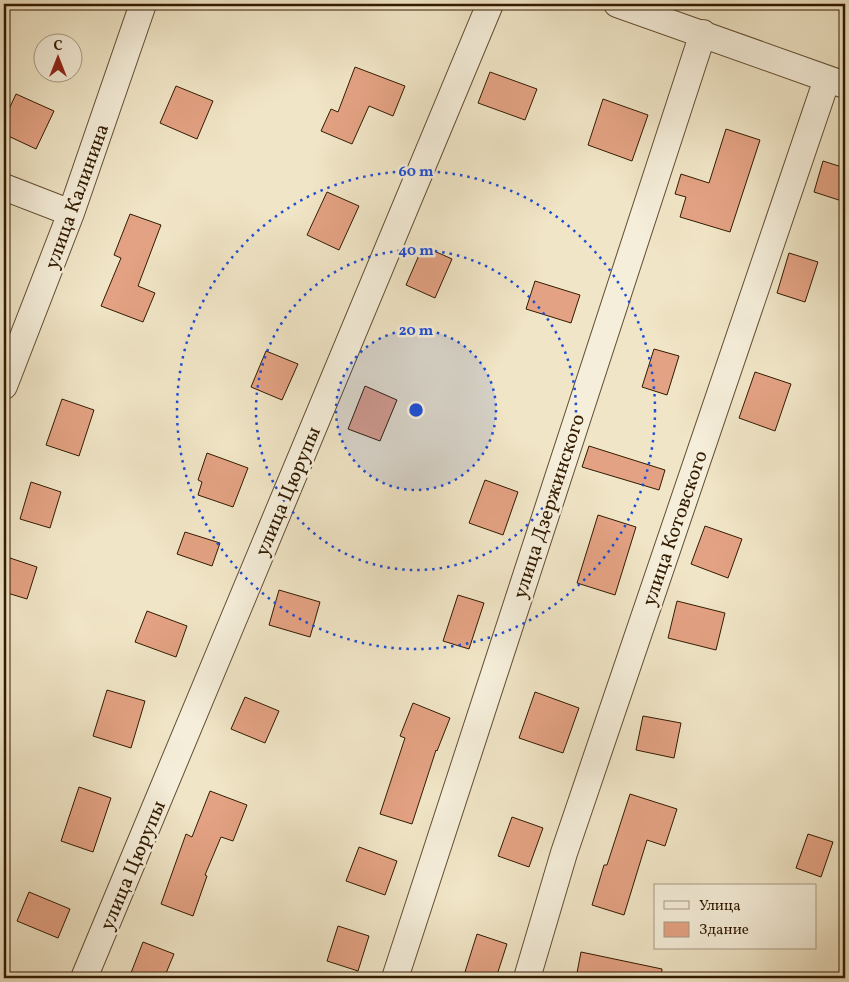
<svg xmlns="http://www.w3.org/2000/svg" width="849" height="982" font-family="Vollkorn,serif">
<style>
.building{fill:#e3a283;stroke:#321b00}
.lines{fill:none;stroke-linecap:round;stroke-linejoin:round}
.minor-casing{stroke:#624e32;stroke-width:28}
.minor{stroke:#f5eeda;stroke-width:26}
.ring{fill:none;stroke:#1d4ed8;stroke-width:2.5;stroke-dasharray:2.5 5}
.labels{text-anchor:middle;stroke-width:5;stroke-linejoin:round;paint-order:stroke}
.street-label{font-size:20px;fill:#321b00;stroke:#f5eeda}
.centre{fill:#1d4ed8;stroke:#f5eeda;stroke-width:2.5}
.ring-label{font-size:15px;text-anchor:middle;font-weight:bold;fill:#1d4ed8;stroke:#f5eeda;stroke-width:5;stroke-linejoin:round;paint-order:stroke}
</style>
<rect width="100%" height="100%" fill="#f0e5c6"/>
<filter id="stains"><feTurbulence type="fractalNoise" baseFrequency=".004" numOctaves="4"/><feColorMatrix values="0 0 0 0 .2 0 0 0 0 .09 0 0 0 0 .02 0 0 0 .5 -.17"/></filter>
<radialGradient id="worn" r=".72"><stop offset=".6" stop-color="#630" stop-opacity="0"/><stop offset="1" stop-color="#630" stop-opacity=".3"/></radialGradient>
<!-- building -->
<path class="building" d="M 355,67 L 405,86 L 393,116 L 369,106 L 352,144 L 321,131 L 331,109 L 338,112 Z
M 490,72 L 537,89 L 525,120 L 478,103 Z
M 176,86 L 213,101 L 197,139 L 160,123 Z
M 16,94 L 54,111 L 36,149 L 4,134 L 4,120 Z
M 603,99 L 648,115 L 632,161 L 588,145 Z
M 726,129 L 760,140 L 730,232 L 680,217 L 686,197 L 675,194 L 681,174 L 709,183 Z
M 823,161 L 845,168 L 845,202 L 814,192 Z
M 327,192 L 359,206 L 339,250 L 307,235 Z
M 130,214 L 161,225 L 138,286 L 155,293 L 143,322 L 101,306 L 121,258 L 114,255 Z
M 423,246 L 452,259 L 435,298 L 406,285 Z
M 789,253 L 818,262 L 805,302 L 777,293 Z
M 535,281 L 580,295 L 571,323 L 526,309 Z
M 654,349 L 679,356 L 667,395 L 642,387 Z
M 266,351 L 298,364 L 282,400 L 251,387 Z
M 755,372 L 791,384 L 775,431 L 739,418 Z
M 365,386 L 397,400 L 380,441 L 348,429 Z
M 62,399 L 94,410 L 79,456 L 46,445 Z
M 589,446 L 665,470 L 659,490 L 582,467 Z
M 207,453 L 248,468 L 233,507 L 198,495 L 202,482 L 198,480 Z
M 485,480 L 518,492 L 503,535 L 469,523 Z
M 31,482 L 61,492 L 50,528 L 20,519 Z
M 598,515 L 636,527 L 615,595 L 577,583 Z
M 705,526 L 742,539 L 728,578 L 691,564 Z
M 185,532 L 220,543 L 212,566 L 177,554 Z
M 4,556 L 37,567 L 27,599 L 4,592 Z
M 279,590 L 320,602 L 310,637 L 269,625 Z
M 458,595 L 484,603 L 469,649 L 443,641 Z
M 677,601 L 725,613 L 716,650 L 668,638 Z
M 147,611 L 187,626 L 176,657 L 135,642 Z
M 107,690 L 145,701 L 131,748 L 93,736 Z
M 535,692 L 579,708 L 563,753 L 519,738 Z
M 245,697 L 279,711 L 265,743 L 231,729 Z
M 413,703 L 450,718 L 437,751 L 436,750 L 412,824 L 380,814 L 405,738 L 400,736 Z
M 643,716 L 681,723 L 674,758 L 636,750 Z
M 79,787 L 111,798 L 93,852 L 61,841 Z
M 210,791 L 247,805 L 233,841 L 221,837 L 205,875 L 207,876 L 193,916 L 161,904 L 186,834 L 192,837 Z
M 630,794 L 677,809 L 665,846 L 647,840 L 624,915 L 592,905 L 604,865 L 607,865 Z
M 512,817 L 543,828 L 529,867 L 498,856 Z
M 808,834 L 833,842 L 821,877 L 796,868 Z
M 359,847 L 397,861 L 385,895 L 346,881 Z
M 29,892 L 70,909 L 58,938 L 17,921 Z
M 338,926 L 369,936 L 358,971 L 327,961 Z
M 477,934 L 507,944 L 496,978 L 486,978 L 465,972 Z
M 143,942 L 174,954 L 164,978 L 129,978 Z
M 581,952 L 662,969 L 661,978 L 576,978 Z"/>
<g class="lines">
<!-- minor casing -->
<g class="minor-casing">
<path id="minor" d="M 617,4 L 845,85
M 4,187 L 71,213
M 4,386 L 71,213 L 143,4
M 84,978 L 490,4
M 395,978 L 703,33
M 527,978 L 564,853 L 827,79"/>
</g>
<!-- minor -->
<use href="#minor" class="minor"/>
</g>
<!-- distance rings -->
<circle cx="416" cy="410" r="80" fill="#1d4ed8" fill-opacity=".12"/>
<g class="ring">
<circle cx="416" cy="410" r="80"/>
<circle cx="416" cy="410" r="160"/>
<circle cx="416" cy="410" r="239"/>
</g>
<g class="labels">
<!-- street labels -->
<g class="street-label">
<text transform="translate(76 196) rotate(-70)" y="7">улица Калинина</text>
<text transform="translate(287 491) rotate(-67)" y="7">улица Цюрупы</text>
<text transform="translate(548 506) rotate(-72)" y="7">улица Дзержинского</text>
<text transform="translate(674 528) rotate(-71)" y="7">улица Котовского</text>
<text transform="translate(132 865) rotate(-67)" y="7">улица Цюрупы</text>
</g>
</g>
<circle cx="416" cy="410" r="8" class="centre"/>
<g class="ring-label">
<text x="416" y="176">60 m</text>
<text x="416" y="255">40 m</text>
<text x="416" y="335">20 m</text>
</g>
<!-- margin -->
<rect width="849" height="982" fill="none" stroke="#f0e5c6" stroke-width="20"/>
<rect x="5" y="5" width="839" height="972" fill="none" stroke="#321b00" stroke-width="2.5"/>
<rect x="10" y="10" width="829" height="962" fill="none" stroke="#321b00"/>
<!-- legend -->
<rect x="654" y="884" width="162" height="65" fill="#f5eeda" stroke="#a79a83"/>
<rect x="664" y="901" width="25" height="8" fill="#f5eeda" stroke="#a79a83"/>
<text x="699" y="910" font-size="15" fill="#321b00">Улица</text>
<rect x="664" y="922" width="25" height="15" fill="#e3a283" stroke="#a79a83"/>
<text x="699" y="934" font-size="15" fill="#321b00">Здание</text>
<!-- north arrow -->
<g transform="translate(58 58)"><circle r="24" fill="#f5eeda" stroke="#a79a83"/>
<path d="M0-4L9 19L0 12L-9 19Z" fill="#8f2418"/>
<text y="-8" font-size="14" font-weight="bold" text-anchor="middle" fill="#321b00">С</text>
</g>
<rect width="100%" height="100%" filter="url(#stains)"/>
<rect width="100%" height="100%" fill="url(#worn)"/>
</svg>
